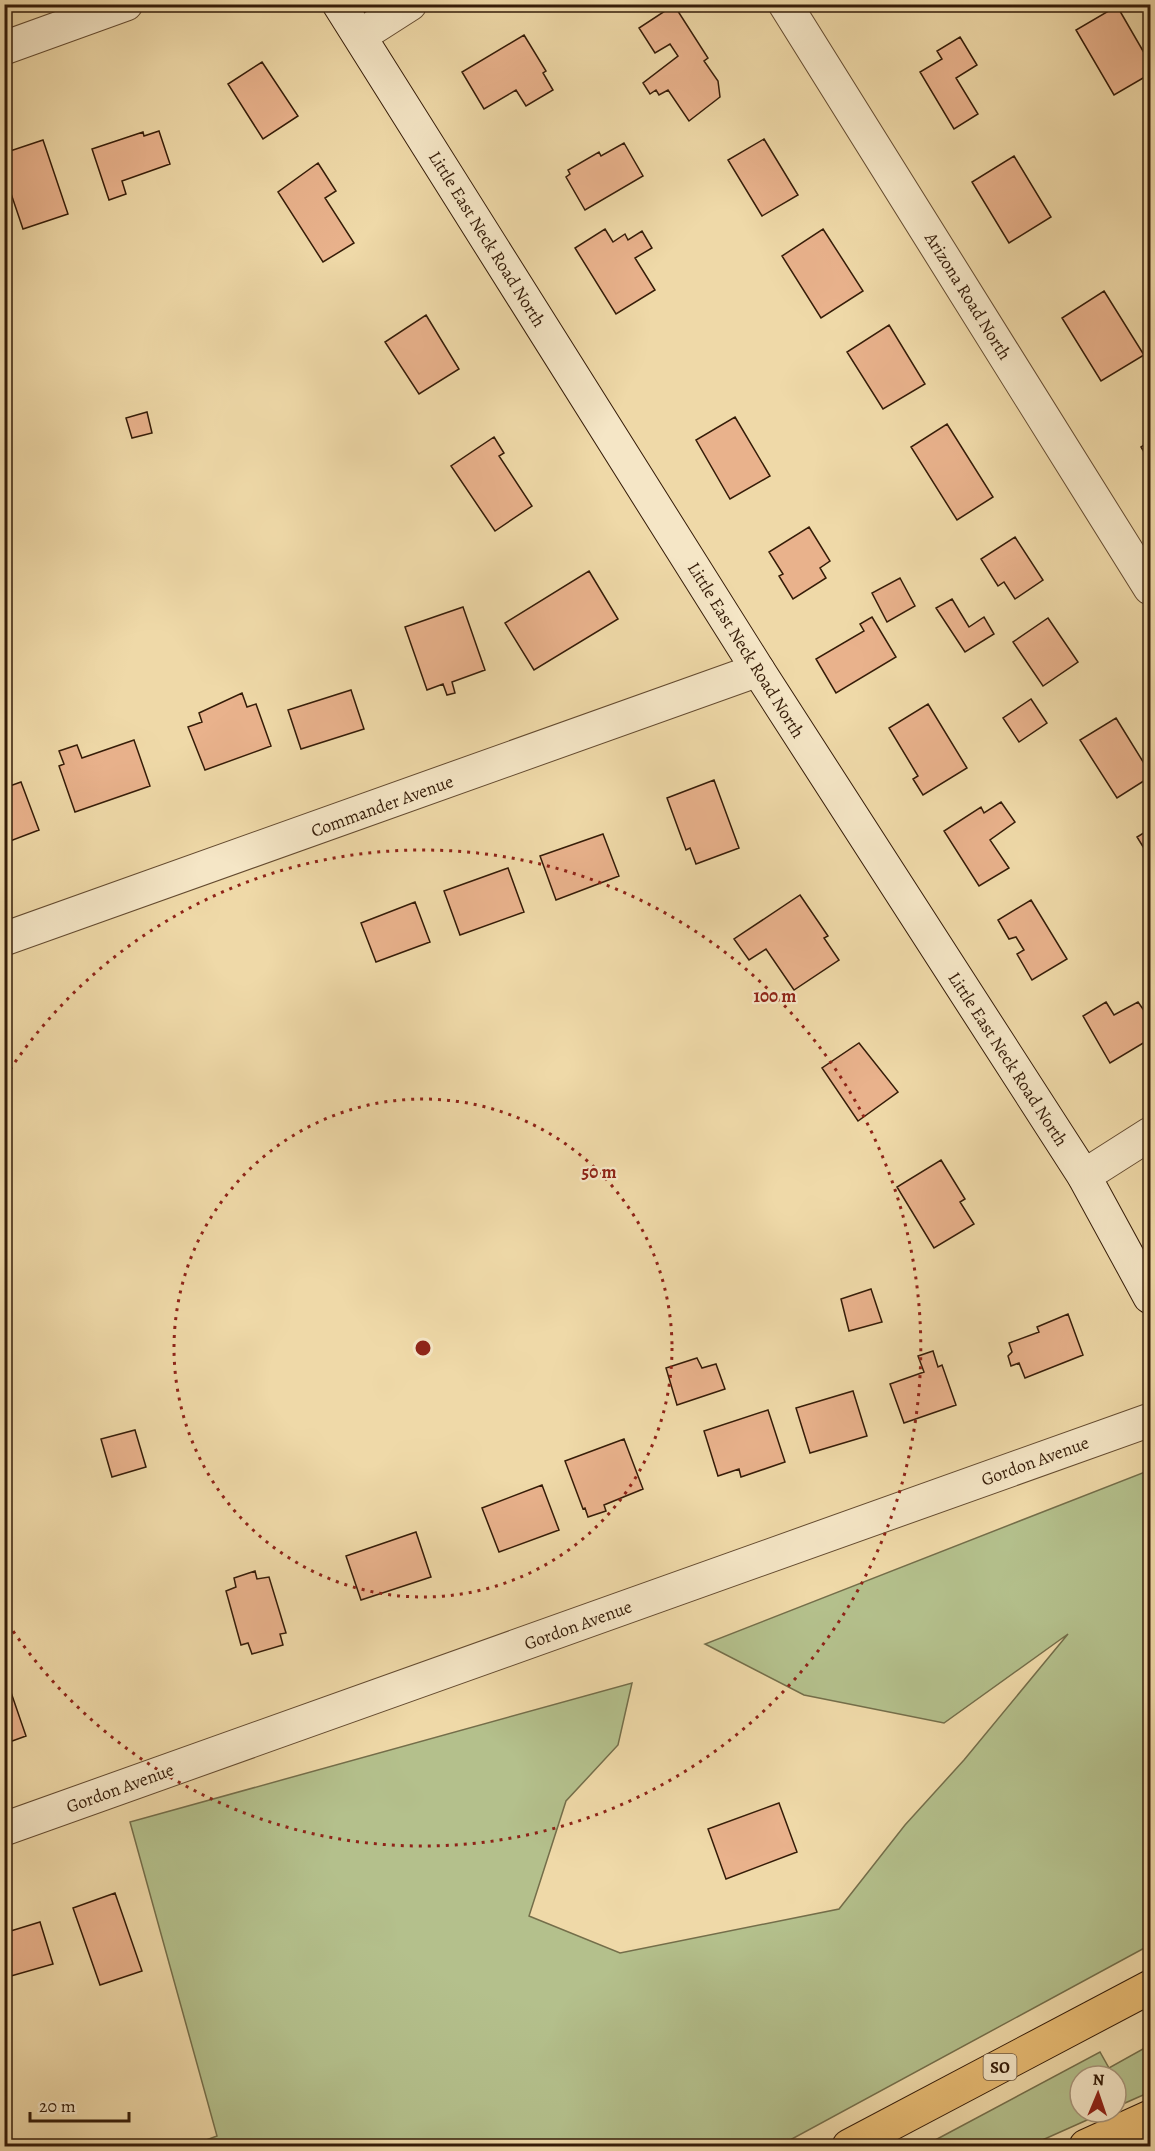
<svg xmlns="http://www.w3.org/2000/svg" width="1155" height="2151" font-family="Alegreya,serif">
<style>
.green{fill:#b4c08c;stroke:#746e4a;stroke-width:1.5}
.building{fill:#e9b28c;stroke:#351c08;stroke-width:1.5}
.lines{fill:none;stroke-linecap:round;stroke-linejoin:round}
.street-casing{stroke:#644b30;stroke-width:35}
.secondary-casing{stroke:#351c08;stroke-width:35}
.highway-casing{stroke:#351c08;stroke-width:35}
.street{stroke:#f5e6c6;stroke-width:33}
.secondary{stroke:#f5e6c6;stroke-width:33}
.highway{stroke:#e8bc74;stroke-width:33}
.ring{fill:none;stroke:#8f2418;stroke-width:3;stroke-dasharray:3 6}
.labels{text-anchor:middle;stroke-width:4.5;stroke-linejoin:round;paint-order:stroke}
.shield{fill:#f5e6c6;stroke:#6f5941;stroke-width:1.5}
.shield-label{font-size:16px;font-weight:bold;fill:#351c08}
.street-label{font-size:18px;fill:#351c08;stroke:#f5e6c6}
.centre{fill:#8f2418;stroke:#f5e6c6;stroke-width:3}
.ring-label{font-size:18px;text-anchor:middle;font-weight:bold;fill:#8f2418;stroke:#f5e6c6;stroke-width:4.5;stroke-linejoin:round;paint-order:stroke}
</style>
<rect width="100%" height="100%" fill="#efd9a8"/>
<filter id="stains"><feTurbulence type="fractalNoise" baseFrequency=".00333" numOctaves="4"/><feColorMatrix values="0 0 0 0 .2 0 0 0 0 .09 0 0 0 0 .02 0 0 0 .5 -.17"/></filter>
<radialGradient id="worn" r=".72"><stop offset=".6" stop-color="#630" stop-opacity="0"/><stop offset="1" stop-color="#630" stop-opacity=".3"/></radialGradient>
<!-- green -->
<path class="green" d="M 1150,1470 L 1150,1945 L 779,2146 L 190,2146 L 217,2136 L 130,1822 L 632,1683 L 618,1745 L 566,1801 L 529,1916 L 620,1953 L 839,1909 L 905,1825 L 964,1760 L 1068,1634 L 944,1723 L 804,1695 L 705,1644 Z
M 1150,2045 L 1150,2092 L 1116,2107 L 1116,2076 L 1080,2076 L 1080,2112 L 1105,2112 L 1029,2146 L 924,2146 L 1100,2052 L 1109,2068 Z"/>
<!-- building -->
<path class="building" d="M 674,5 L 708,58 L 704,61 L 718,81 L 720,97 L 689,121 L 668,90 L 659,95 L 656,90 L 650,94 L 643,83 L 678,56 L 670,44 L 655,53 L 639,28 Z
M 1117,6 L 1150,63 L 1150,74 L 1114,95 L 1076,30 Z
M 524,35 L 546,71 L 543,73 L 553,90 L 526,106 L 516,90 L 484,109 L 462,72 Z
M 960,37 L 977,65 L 956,78 L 978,114 L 954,129 L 920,72 L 942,59 L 937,51 Z
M 262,62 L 298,116 L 263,139 L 228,84 Z
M 159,131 L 170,164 L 122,181 L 126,194 L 109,200 L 92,149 L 143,132 L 144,136 Z
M 764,139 L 798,195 L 762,216 L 728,160 Z
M 43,140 L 68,214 L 23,229 L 4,173 L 4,153 Z
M 624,143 L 643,176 L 585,210 L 566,177 L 570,174 L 568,170 L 599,152 L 601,156 Z
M 1014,156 L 1051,217 L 1009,243 L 972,182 Z
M 318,163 L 336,191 L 325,198 L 354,243 L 323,262 L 278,192 Z
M 605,229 L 613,242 L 625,234 L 628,240 L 642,231 L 652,248 L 635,258 L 655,290 L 616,314 L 575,248 Z
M 823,229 L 863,291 L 821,318 L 782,256 Z
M 1104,291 L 1144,355 L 1101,381 L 1062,318 Z
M 426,315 L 459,369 L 419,394 L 385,342 Z
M 889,325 L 925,384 L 883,409 L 847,352 Z
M 147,412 L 152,433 L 132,438 L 126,418 Z
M 735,417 L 770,476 L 730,499 L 696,440 Z
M 947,424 L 993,497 L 957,520 L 911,447 Z
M 494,437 L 504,453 L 499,456 L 532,506 L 495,531 L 451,466 Z
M 1150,441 L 1150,462 L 1141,447 Z
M 809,527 L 830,561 L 820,568 L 826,578 L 793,599 L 779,576 L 783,574 L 769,552 Z
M 1015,537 L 1043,580 L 1015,599 L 1004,582 L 998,586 L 981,559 Z
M 589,571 L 618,619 L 534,670 L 505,623 Z
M 900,578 L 915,606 L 887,622 L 872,593 Z
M 952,599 L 969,627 L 984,617 L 994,634 L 965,652 L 936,608 Z
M 463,607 L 485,670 L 452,682 L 455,693 L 447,695 L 443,684 L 427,690 L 405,627 Z
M 872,617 L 896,657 L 836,693 L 816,659 L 864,631 L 860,624 Z
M 1048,618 L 1078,662 L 1043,686 L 1013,642 Z
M 351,690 L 364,729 L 301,749 L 288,710 Z
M 242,693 L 247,707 L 256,704 L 271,746 L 205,770 L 188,727 L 202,722 L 199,713 Z
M 1031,699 L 1047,723 L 1019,742 L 1003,718 Z
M 928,704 L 967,768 L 923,795 L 913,779 L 918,776 L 889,728 Z
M 1116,718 L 1150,773 L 1150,777 L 1117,798 L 1080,740 Z
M 134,740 L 150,786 L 75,812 L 59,766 L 64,764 L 59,751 L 77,745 L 82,758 Z
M 714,780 L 739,848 L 696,864 L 690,848 L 686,850 L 667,798 Z
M 21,782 L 39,830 L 5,843 L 4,788 Z
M 1001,802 L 1015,822 L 990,840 L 1009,868 L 979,886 L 944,831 L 981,807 L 984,813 Z
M 1150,829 L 1150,858 L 1137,837 Z
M 603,834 L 619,876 L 556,900 L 540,856 Z
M 508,868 L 524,912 L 460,935 L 444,891 Z
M 800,895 L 828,936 L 824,938 L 839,960 L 794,990 L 766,949 L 749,960 L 734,939 Z
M 1031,900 L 1067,959 L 1032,980 L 1017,954 L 1024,950 L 1016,937 L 1009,939 L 998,920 Z
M 415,902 L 430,942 L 376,962 L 361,923 Z
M 1106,1002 L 1114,1015 L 1138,1002 L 1150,1019 L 1150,1039 L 1110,1063 L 1083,1016 Z
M 859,1043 L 898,1092 L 858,1121 L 822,1068 Z
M 941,1160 L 965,1199 L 960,1202 L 974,1224 L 934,1248 L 897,1187 Z
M 871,1289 L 882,1322 L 849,1331 L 841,1299 Z
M 1068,1314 L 1083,1355 L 1025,1378 L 1019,1363 L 1011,1366 L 1008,1356 L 1012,1352 L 1009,1343 L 1039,1332 L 1037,1327 Z
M 933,1351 L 938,1367 L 942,1365 L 956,1405 L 904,1423 L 890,1384 L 924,1372 L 918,1356 Z
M 697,1358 L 702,1368 L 716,1364 L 725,1389 L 677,1405 L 666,1368 Z
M 853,1391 L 867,1436 L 810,1453 L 796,1408 Z
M 768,1410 L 785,1462 L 741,1477 L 739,1469 L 718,1476 L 704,1431 Z
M 135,1430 L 146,1467 L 112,1477 L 101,1439 Z
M 624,1439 L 643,1489 L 604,1505 L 606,1511 L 588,1517 L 585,1508 L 583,1509 L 565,1461 Z
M 542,1485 L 559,1530 L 499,1552 L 482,1508 Z
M 416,1532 L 431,1577 L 361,1600 L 346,1556 Z
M 255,1571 L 257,1579 L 269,1577 L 286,1633 L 280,1634 L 283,1645 L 252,1654 L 248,1643 L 241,1645 L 226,1591 L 236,1587 L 234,1578 Z
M 4,1672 L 26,1736 L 4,1744 Z
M 779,1803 L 797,1852 L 726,1879 L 708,1829 Z
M 115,1893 L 142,1971 L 100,1985 L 73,1908 Z
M 40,1922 L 53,1964 L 4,1978 L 4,1933 Z"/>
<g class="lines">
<!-- street casing -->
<g class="street-casing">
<path id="street" d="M 785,4 L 1150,588
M 360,36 L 410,4
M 4,48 L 126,4
M 4,939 L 758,670
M 1084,1176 L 1150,1134
M 4,1829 L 1150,1420"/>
</g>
<!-- secondary casing -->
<g class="secondary-casing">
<path id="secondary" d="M 339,4 L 758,670 L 1084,1176 L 1150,1297"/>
</g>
<!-- highway casing -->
<g class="highway-casing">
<path id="highway" d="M 849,2146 L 1150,1987
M 1086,2146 L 1150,2117"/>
</g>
<!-- street -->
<use href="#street" class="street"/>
<!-- secondary -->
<use href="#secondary" class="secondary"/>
<!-- highway -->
<use href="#highway" class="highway"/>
</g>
<!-- distance rings -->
<g class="ring">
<circle cx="423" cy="1348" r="249"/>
<path d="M5 1077A498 498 0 1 1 5 1619"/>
</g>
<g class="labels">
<!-- shield labels -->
<rect class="shield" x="983.5" y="2054" width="33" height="26" rx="4.5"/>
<g class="shield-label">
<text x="1000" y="2073">SO</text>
</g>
<!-- street labels -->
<g class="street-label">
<text transform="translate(487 239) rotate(58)" y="6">Little East Neck Road North</text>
<text transform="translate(968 296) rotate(58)" y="6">Arizona Road North</text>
<text transform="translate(746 650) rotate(58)" y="6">Little East Neck Road North</text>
<text transform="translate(382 806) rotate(-20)" y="6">Commander Avenue</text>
<text transform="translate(1008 1059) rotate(57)" y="6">Little East Neck Road North</text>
<text transform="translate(1035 1461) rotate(-20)" y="6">Gordon Avenue</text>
<text transform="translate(578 1625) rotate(-20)" y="6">Gordon Avenue</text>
<text transform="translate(120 1788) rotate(-20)" y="6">Gordon Avenue</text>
</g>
</g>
<circle cx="423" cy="1348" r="9" class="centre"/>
<g class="ring-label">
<text x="775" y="1002">100 m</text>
<text x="599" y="1178">50 m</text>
</g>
<!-- margin -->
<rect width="1155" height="2151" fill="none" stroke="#efd9a8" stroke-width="24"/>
<rect x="6" y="6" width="1143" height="2139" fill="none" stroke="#351c08" stroke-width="3"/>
<rect x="12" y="12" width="1131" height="2127" fill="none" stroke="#351c08" stroke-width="1.5"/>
<!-- north arrow -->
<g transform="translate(1098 2094) rotate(2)"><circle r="28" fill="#f5e6c6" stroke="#a8957a" stroke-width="1.5"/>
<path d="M0-4.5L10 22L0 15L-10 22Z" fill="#8f2418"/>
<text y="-9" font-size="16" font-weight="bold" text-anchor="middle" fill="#351c08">N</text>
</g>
<!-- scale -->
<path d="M30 2112v9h99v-9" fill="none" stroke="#351c08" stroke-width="3"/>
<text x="39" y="2112" font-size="18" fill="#351c08" stroke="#f5e6c6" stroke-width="4.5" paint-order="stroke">20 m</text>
<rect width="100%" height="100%" filter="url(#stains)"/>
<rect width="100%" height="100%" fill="url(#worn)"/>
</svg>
